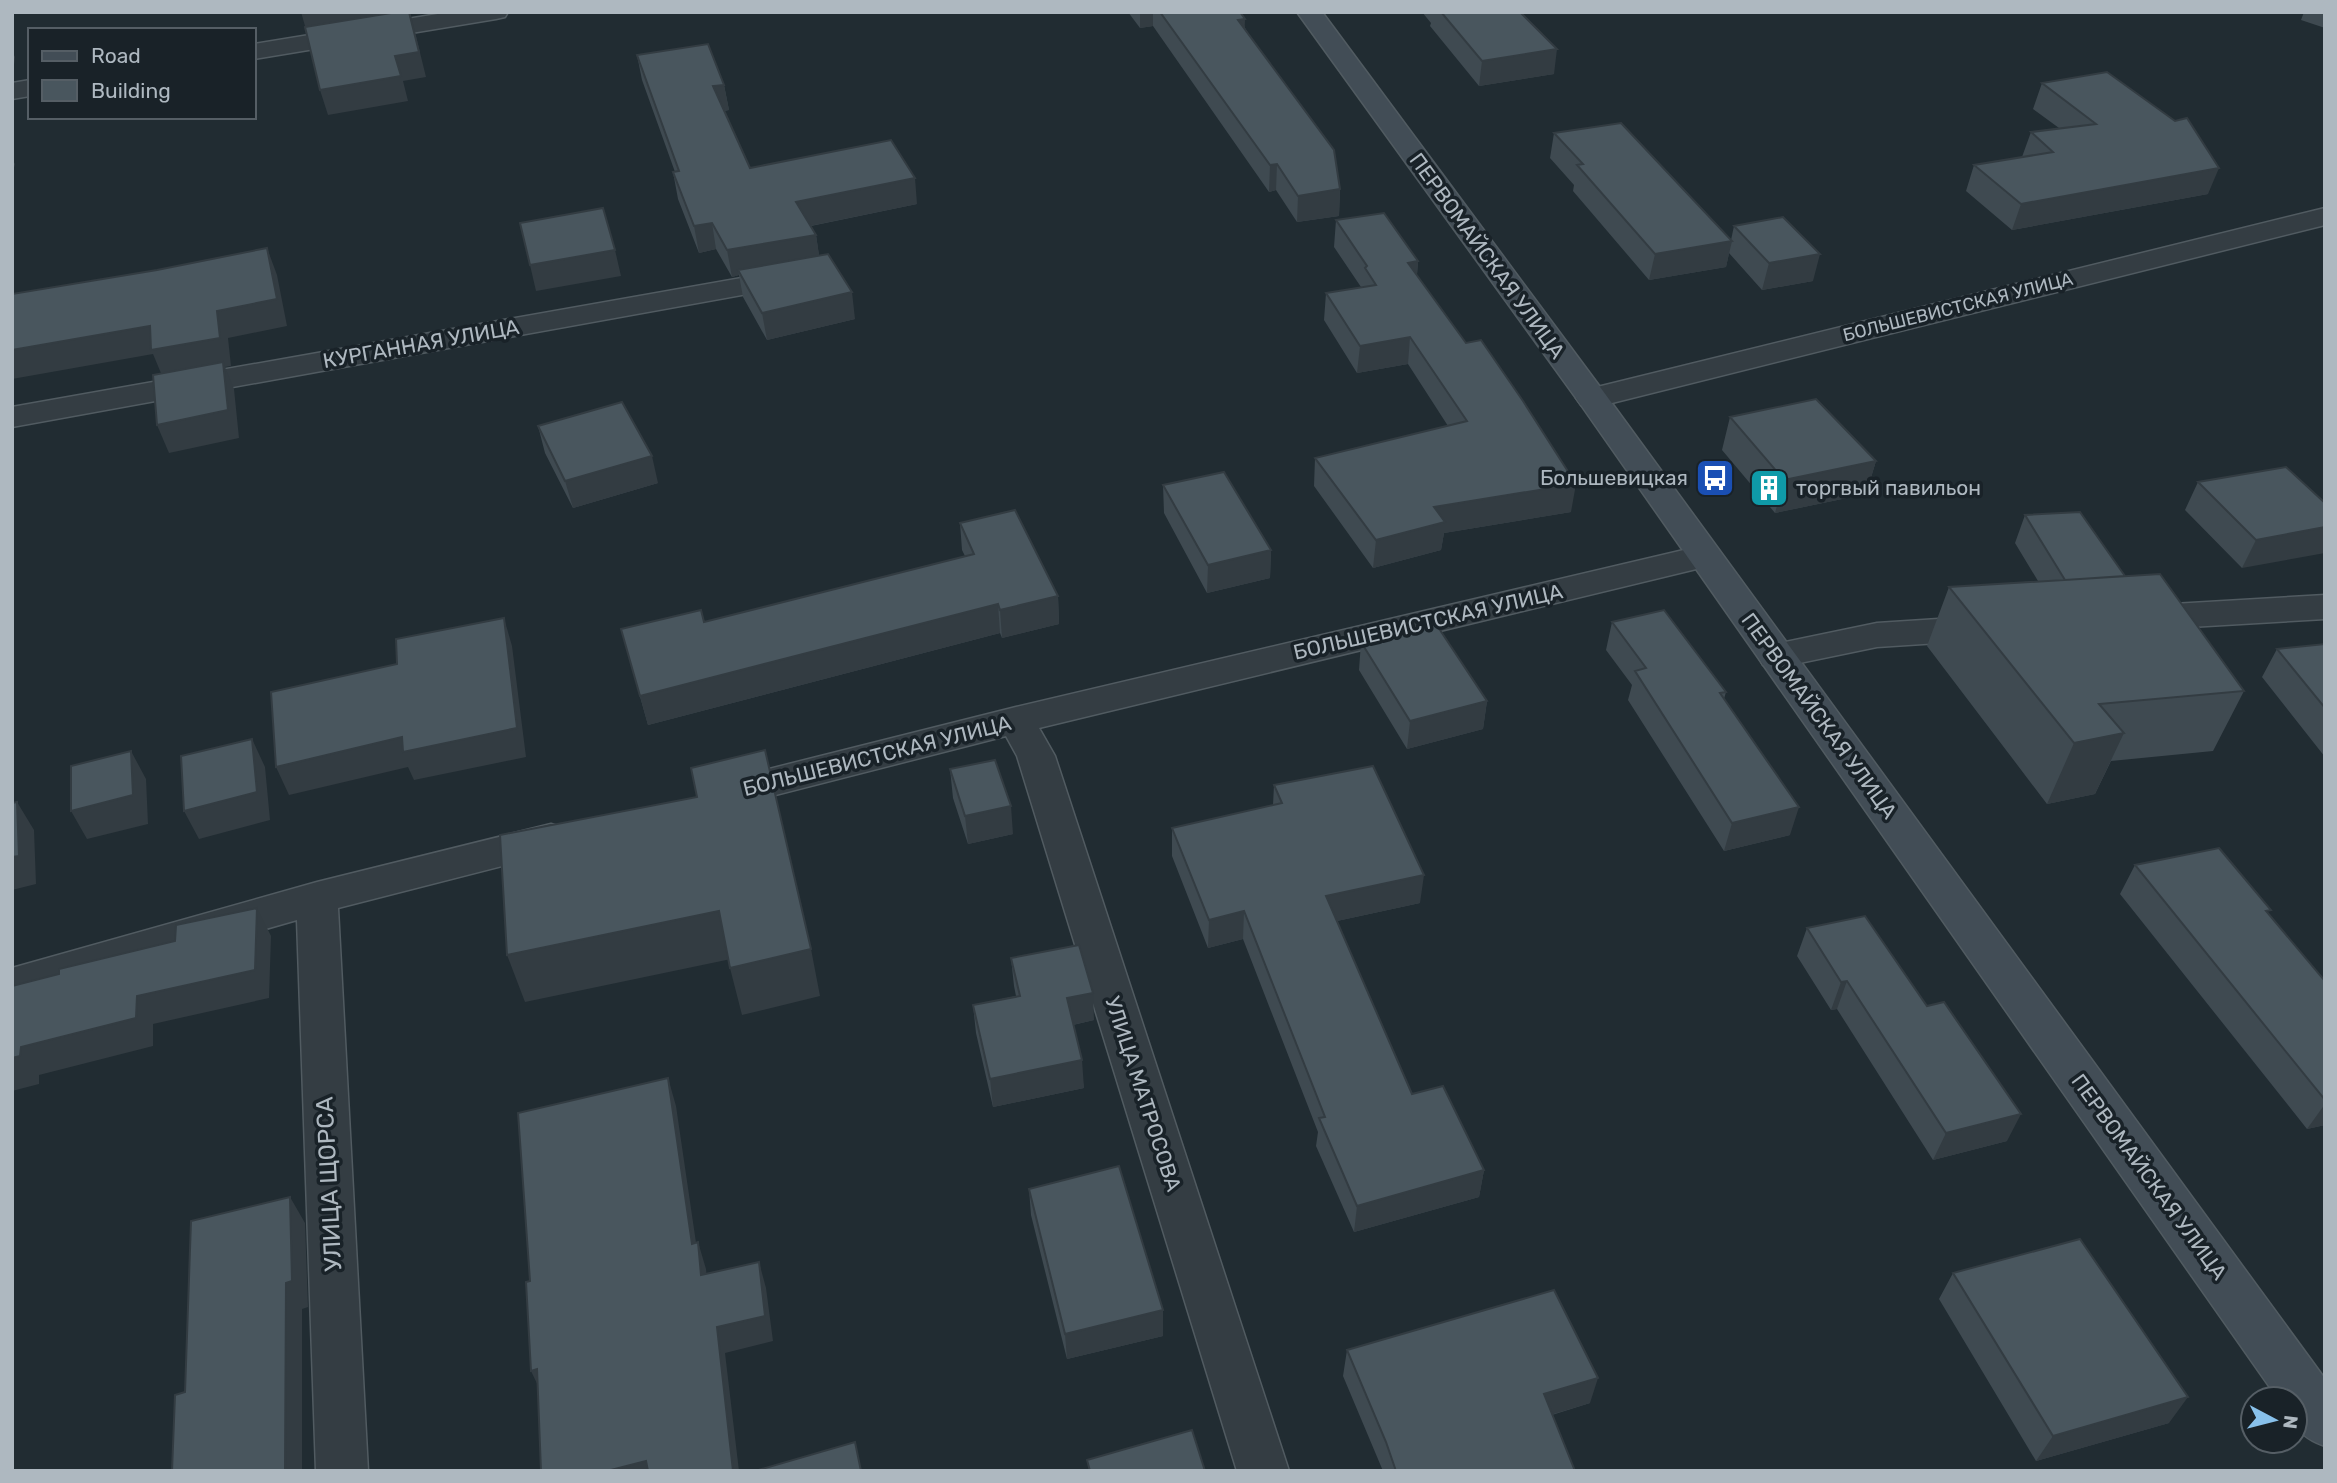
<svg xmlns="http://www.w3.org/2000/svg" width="2337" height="1483" font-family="Rubik,sans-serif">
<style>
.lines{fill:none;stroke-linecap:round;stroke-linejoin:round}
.street-casing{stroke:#515b61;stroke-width:3}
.secondary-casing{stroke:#515b61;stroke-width:3}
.street{fill:#343d43;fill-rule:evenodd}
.secondary{fill:#424d56;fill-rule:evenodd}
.wall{fill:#3f4a51}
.shaded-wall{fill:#333c42}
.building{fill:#49565e;stroke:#333c42;stroke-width:2}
.labels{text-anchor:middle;stroke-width:7;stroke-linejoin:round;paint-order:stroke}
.far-street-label{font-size:18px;fill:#aeb8c0;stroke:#192228}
.street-label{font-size:21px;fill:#aeb8c0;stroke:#192228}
.poi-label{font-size:21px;fill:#aeb8c0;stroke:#192228;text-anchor:end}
.near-street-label{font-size:24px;fill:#aeb8c0;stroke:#192228}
</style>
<rect width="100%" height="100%" fill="#212c32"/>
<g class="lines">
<!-- street casing -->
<g class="street-casing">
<path id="street" d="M 450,12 L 508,12 L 505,17 L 496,19 L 254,59 L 254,44 Z
M 30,80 L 30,96 L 12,99 L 12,83 Z
M 2325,208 L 2325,225 L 1592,408 L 1581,405 L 1576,398 L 1581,391 Z
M 792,269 L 802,272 L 807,278 L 802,284 L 12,427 L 12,407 Z
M 1705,545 L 1717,548 L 1722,556 L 1717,564 L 1039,728 L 1055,756 L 1289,1471 L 1237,1471 L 1017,756 L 1006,736 L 721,809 L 707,805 L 701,795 L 707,785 L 721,781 L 1016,707 Z
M 2325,595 L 2325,619 L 2139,630 L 2126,626 L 2121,618 L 2126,610 L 2139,606 Z
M 1985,616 L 1998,619 L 2003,628 L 1998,637 L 1985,640 L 1877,647 L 1776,668 L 1763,665 L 1758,656 L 1763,647 L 1776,644 L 1877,623 Z
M 551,824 L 565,828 L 571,839 L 565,850 L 338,908 L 368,1471 L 316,1471 L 297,920 L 12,1002 L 12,968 L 317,882 Z"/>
</g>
<!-- secondary casing -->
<g class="secondary-casing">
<path id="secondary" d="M 1297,12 L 1322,12 L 1603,391 L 2325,1379 L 2325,1446 C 2297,1436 2295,1427 2295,1399 L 2278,1399 L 1581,405 Z"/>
</g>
<!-- street -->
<use href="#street" class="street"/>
<!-- secondary -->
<use href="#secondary" class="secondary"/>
</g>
<!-- wall -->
<path class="wall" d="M 1128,12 L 1240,12 L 1245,28 L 1340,189 L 1339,216 L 1297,222 L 1276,190 L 1269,192 L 1153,26 L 1140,28 Z
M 1422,12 L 1520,12 L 1554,74 L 1479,86 L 1430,26 L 1431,23 Z
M 2304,12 L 2325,12 L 2325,28 L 2301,20 Z
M 637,55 L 724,85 L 729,110 L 724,111 L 750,168 L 917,204 L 811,226 L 816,235 L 819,256 L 855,319 L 767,340 L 743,297 L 739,275 L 732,277 L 716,249 L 699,253 L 678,199 L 673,172 L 675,172 L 642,80 Z
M 2042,83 L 2208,194 L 2012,230 L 1966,191 L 1974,165 L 2022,157 L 2031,132 L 2059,128 L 2033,109 Z
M 1554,133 L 1731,240 L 1734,226 L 1813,281 L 1762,290 L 1729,253 L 1726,267 L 1649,280 L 1573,191 L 1574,185 L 1550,158 Z
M 1336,220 L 1418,261 L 1417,275 L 1571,512 L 1444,533 L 1441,550 L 1373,568 L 1314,486 L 1315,458 L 1448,426 L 1408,364 L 1357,373 L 1324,320 L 1326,293 L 1361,287 L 1334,247 Z
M 1730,417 L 1876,461 L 1866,494 L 1775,513 L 1722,450 Z
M 538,426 L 658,483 L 573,508 L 545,453 Z
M 2198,482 L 2325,503 L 2242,568 L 2185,510 Z
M 1163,485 L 1271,550 L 1270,578 L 1207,593 L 1164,513 Z
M 2025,515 L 2125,576 L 2244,691 L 2213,751 L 2111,761 L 2095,794 L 2047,804 L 1927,646 L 1949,587 L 2038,581 L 2015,543 Z
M 960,523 L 1058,596 L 1059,624 L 1002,638 L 1000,633 L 648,725 L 621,629 L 704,622 L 965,556 L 962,550 Z
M 1612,622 L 1726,692 L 1724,699 L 1790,835 L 1724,851 L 1628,700 L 1632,685 L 1606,650 Z
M 1361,642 L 1487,701 L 1483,729 L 1407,749 L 1359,670 Z
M 2325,644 L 2325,757 L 2262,677 L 2277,649 Z
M 950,769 L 1013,834 L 968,844 L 953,798 Z
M 1274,785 L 1420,903 L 1337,921 L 1412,1094 L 1484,1170 L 1479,1197 L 1354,1232 L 1316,1146 L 1318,1132 L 1243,939 L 1208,948 L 1172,856 L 1172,828 L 1273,805 Z
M 2135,865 L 2325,981 L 2325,1125 L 2307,1129 L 2120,894 Z
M 1807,928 L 1927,1006 L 2007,1141 L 1933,1160 L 1837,1009 L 1831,1010 L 1797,956 Z
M 1011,958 L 1094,1020 L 1073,1025 L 1084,1088 L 993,1107 L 976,1033 L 973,1005 L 1016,996 L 1014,986 Z
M 1029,1189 L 1163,1336 L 1067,1359 L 1031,1215 Z
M 1953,1273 L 2169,1423 L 2036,1461 L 1939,1299 Z
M 1347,1350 L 1590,1403 L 1552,1415 L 1575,1471 L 1383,1471 L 1343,1376 Z"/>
<!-- shaded-wall -->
<path class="shaded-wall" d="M 301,12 L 410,12 L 426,77 L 403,81 L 408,101 L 328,115 L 320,90 L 307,33 Z
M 1140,12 L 1153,12 L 1153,26 L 1140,28 Z
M 1245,19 L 1244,44 L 1238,20 Z
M 1557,49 L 1554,74 L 1479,86 L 1482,61 Z
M 12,51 L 15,57 L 12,81 Z
M 724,85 L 729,110 L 718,112 L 713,86 Z
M 12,159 L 15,164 L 12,175 Z
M 1277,164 L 1276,190 L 1269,192 L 1270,165 Z
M 2219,168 L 2208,194 L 2012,230 L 2021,204 Z
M 915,178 L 917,204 L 800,228 L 796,202 Z
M 1340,189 L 1339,216 L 1297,222 L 1298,196 Z
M 712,223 L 716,249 L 699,253 L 694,226 Z
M 816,235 L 820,261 L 738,270 L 739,275 L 732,277 L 727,250 Z
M 1732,241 L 1726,267 L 1649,280 L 1655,254 Z
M 267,248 L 277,275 L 287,326 L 228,338 L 231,366 L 225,367 L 234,389 L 239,438 L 169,453 L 157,425 L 163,378 L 153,354 L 12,379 L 12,350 L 217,311 Z
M 615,250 L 621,276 L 536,291 L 530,265 Z
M 1820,254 L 1813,281 L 1762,290 L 1769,263 Z
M 1418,261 L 1416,288 L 1408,263 Z
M 852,292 L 855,319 L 767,340 L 762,313 Z
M 1410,337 L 1408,364 L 1357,373 L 1360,346 Z
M 652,456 L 658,483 L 573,508 L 565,481 Z
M 1876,461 L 1866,494 L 1775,513 L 1784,480 Z
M 1576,484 L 1571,512 L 1444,533 L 1441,550 L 1373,568 L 1376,540 L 1434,507 Z
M 2325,527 L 2325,553 L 2242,568 L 2256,540 Z
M 1271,550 L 1270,578 L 1207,593 L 1208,565 Z
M 1058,596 L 1059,624 L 1002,638 L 1000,610 Z
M 998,604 L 1000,633 L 648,725 L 640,696 Z
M 504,618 L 512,646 L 526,757 L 414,780 L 408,767 L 289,795 L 276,767 Z
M 1487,701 L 1483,729 L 1407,749 L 1410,721 Z
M 2124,733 L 2095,794 L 2047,804 L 2074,743 Z
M 252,739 L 265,767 L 270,820 L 199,839 L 184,811 Z
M 131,751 L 146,779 L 148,824 L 87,839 L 71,811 Z
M 17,802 L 34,830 L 36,884 L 12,890 L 12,857 Z
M 1011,806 L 1013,834 L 968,844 L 965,816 Z
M 1799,807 L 1790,835 L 1724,851 L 1732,823 Z
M 1424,875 L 1420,903 L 1323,924 L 1326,896 Z
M 257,908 L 271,936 L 269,998 L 153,1024 L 153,1046 L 39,1075 L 39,1084 L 12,1091 L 12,1058 L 21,1047 L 137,996 Z
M 719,911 L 731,959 L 525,1002 L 507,955 Z
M 1244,911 L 1243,939 L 1208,948 L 1209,920 Z
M 811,949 L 820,996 L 742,1015 L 730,968 Z
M 1847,981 L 1837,1009 L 1831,1010 L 1841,982 Z
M 1093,993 L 1094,1020 L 1068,1026 L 1067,998 Z
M 1082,1060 L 1084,1088 L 993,1107 L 990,1079 Z
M 668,1078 L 676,1106 L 700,1270 L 692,1244 Z
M 2325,1104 L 2325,1125 L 2307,1129 Z
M 2021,1114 L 2007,1141 L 1933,1160 L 1946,1133 Z
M 1484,1170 L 1479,1197 L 1354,1232 L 1357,1206 Z
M 290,1197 L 305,1223 L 308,1307 L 302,1309 L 302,1471 L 285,1471 L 286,1283 Z
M 698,1242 L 706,1269 L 709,1301 L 701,1275 Z
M 759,1262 L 766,1288 L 773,1341 L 725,1353 L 739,1471 L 733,1471 L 717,1327 Z
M 1163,1310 L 1163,1336 L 1067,1359 L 1065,1334 Z
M 537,1369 L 543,1396 L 531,1371 Z
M 1598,1378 L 1590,1403 L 1537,1419 L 1544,1394 Z
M 2188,1397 L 2169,1423 L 2036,1461 L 2053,1436 Z
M 646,1461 L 650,1471 L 607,1471 Z"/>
<!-- building -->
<path class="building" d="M 397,12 L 409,12 L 419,52 L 395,56 L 401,76 L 320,90 L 305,27 Z
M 1160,12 L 1240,12 L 1245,19 L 1238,20 L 1334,150 L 1340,189 L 1298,196 L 1277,164 L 1270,165 Z
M 1441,12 L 1520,12 L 1557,49 L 1482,61 Z
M 708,44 L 724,85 L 713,86 L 750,168 L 891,140 L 915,178 L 796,202 L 816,235 L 727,250 L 712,223 L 694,226 L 673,172 L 679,171 L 637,55 Z
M 2107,72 L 2175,121 L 2187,118 L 2219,168 L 2021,204 L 1974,165 L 2053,152 L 2031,132 L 2096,124 L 2042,83 Z
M 1621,123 L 1732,241 L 1655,254 L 1577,165 L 1583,164 L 1554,133 Z
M 603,208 L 615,250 L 530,265 L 520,223 Z
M 1384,213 L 1418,261 L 1408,263 L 1466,343 L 1481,340 L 1523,401 L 1576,484 L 1434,507 L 1445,522 L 1376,540 L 1315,458 L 1467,421 L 1410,337 L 1360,346 L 1326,293 L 1376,285 L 1365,268 L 1367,266 L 1336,220 Z
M 1783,217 L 1820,254 L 1769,263 L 1734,226 Z
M 267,248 L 277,299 L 217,311 L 220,338 L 151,350 L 150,326 L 12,350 L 12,294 L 157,270 Z
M 828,254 L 852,292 L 762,313 L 738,270 Z
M 223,362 L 228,410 L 157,425 L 153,375 Z
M 1816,399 L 1876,461 L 1784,480 L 1730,417 Z
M 622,402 L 652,456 L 565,481 L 538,426 Z
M 2286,467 L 2325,503 L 2325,527 L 2256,540 L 2198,482 Z
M 1224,472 L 1271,550 L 1208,565 L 1163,485 Z
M 1015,510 L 1058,596 L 1000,610 L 998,604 L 640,696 L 621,629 L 701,610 L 704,622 L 974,554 L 960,523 Z
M 2080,512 L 2125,576 L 2065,580 L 2025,515 Z
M 2160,574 L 2244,691 L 2099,704 L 2124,733 L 2074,743 L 1949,587 Z
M 1664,610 L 1726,692 L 1720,693 L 1799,807 L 1732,823 L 1635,671 L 1646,668 L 1612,622 Z
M 504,618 L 517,728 L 403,752 L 402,737 L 276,767 L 271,692 L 397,664 L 396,639 Z
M 1436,624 L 1487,701 L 1410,721 L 1361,642 Z
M 2325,644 L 2325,708 L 2277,649 Z
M 252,739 L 257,792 L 184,811 L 181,756 Z
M 765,750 L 811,949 L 730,968 L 719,911 L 507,955 L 500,835 L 697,797 L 691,768 Z
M 131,751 L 133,795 L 71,811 L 71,766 Z
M 995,760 L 1011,806 L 965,816 L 950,769 Z
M 1373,766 L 1424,875 L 1326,896 L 1412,1094 L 1443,1086 L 1484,1170 L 1357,1206 L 1319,1118 L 1325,1117 L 1244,911 L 1209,920 L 1172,828 L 1282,803 L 1274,785 Z
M 17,802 L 19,856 L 12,857 L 12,803 Z
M 2219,848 L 2271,910 L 2266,911 L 2325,981 L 2325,1100 L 2135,865 Z
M 257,908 L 255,970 L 137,996 L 136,1018 L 21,1047 L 20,1056 L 12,1058 L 12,986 L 59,974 L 59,969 L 175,941 L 176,925 Z
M 1865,916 L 1927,1006 L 1944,1002 L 2021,1114 L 1946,1133 L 1847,981 L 1841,982 L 1807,928 Z
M 1079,945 L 1093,993 L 1067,998 L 1082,1060 L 990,1079 L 973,1005 L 1020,996 L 1011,958 Z
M 668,1078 L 692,1244 L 698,1242 L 701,1275 L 759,1262 L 765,1316 L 717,1327 L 733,1471 L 648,1471 L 646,1461 L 607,1471 L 541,1471 L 537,1369 L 531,1371 L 526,1282 L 530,1281 L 518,1113 Z
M 1119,1166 L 1163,1310 L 1065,1334 L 1029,1189 Z
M 290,1197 L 292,1281 L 286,1283 L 285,1471 L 172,1471 L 175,1395 L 185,1392 L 191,1221 Z
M 2080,1239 L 2188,1397 L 2053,1436 L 1953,1273 Z
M 1554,1290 L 1598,1378 L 1544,1394 L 1575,1471 L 1396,1471 L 1386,1442 L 1347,1350 Z
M 1192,1430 L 1205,1471 L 1090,1471 L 1087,1460 Z
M 855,1442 L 861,1471 L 755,1471 Z"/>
<!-- icons -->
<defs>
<g id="bus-square" transform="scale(2.0125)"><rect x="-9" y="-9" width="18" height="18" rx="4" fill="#1a4fb4" stroke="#192228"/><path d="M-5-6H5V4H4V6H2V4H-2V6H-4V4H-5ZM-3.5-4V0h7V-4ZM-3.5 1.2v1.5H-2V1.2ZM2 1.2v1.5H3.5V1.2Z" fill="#fff"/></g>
<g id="building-square" transform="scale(2.0125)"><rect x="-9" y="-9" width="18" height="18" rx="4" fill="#0f9aa8" stroke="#192228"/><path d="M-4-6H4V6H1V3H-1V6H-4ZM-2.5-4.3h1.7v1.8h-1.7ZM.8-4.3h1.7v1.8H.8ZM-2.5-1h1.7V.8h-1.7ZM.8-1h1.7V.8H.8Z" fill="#fff"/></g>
</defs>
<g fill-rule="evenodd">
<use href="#bus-square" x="1715" y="478"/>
<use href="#building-square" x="1769" y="488"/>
</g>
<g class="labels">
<!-- far-street labels -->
<g class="far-street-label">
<text transform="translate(1958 307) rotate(-14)" y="6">БОЛЬШЕВИСТСКАЯ УЛИЦА</text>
</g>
<!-- street labels -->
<g class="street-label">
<text transform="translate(1487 256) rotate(54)" y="7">ПЕРВОМАЙСКАЯ УЛИЦА</text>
<text transform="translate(421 344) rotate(-10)" y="7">КУРГАННАЯ УЛИЦА</text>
<text transform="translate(1428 622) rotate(-13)" y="7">БОЛЬШЕВИСТСКАЯ УЛИЦА</text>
<text transform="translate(1819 716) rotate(54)" y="7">ПЕРВОМАЙСКАЯ УЛИЦА</text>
<text transform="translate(877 756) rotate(-14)" y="7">БОЛЬШЕВИСТСКАЯ УЛИЦА</text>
<text transform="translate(1143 1094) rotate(72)" y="7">УЛИЦА МАТРОСОВА</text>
<text transform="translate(2149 1177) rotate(54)" y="7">ПЕРВОМАЙСКАЯ УЛИЦА</text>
</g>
<!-- poi labels -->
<g class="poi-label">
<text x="1688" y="485">Большевицкая</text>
<text x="1796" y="495" text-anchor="start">торгвый павильон</text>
</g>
<!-- near-street labels -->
<g class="near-street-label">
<text transform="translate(329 1184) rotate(-93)" y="8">УЛИЦА ЩОРСА</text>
</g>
</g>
<!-- border -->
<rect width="2337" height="1483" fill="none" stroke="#aeb8c0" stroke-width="28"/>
<!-- legend -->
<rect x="28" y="28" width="228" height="91" fill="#192228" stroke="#555e65" stroke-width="2"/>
<rect x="42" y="51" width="35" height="10" fill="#424d56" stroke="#555e65" stroke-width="2"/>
<text x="91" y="63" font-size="21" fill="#aeb8c0">Road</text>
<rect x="42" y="80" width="35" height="21" fill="#49565e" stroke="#555e65" stroke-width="2"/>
<text x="91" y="98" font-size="21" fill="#aeb8c0">Building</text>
<!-- north arrow -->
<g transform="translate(2274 1420) rotate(97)"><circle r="33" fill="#192228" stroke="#555e65" stroke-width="2"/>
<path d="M0-5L12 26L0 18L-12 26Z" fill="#88c1eb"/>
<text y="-10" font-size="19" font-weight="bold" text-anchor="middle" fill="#aeb8c0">N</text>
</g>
</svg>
